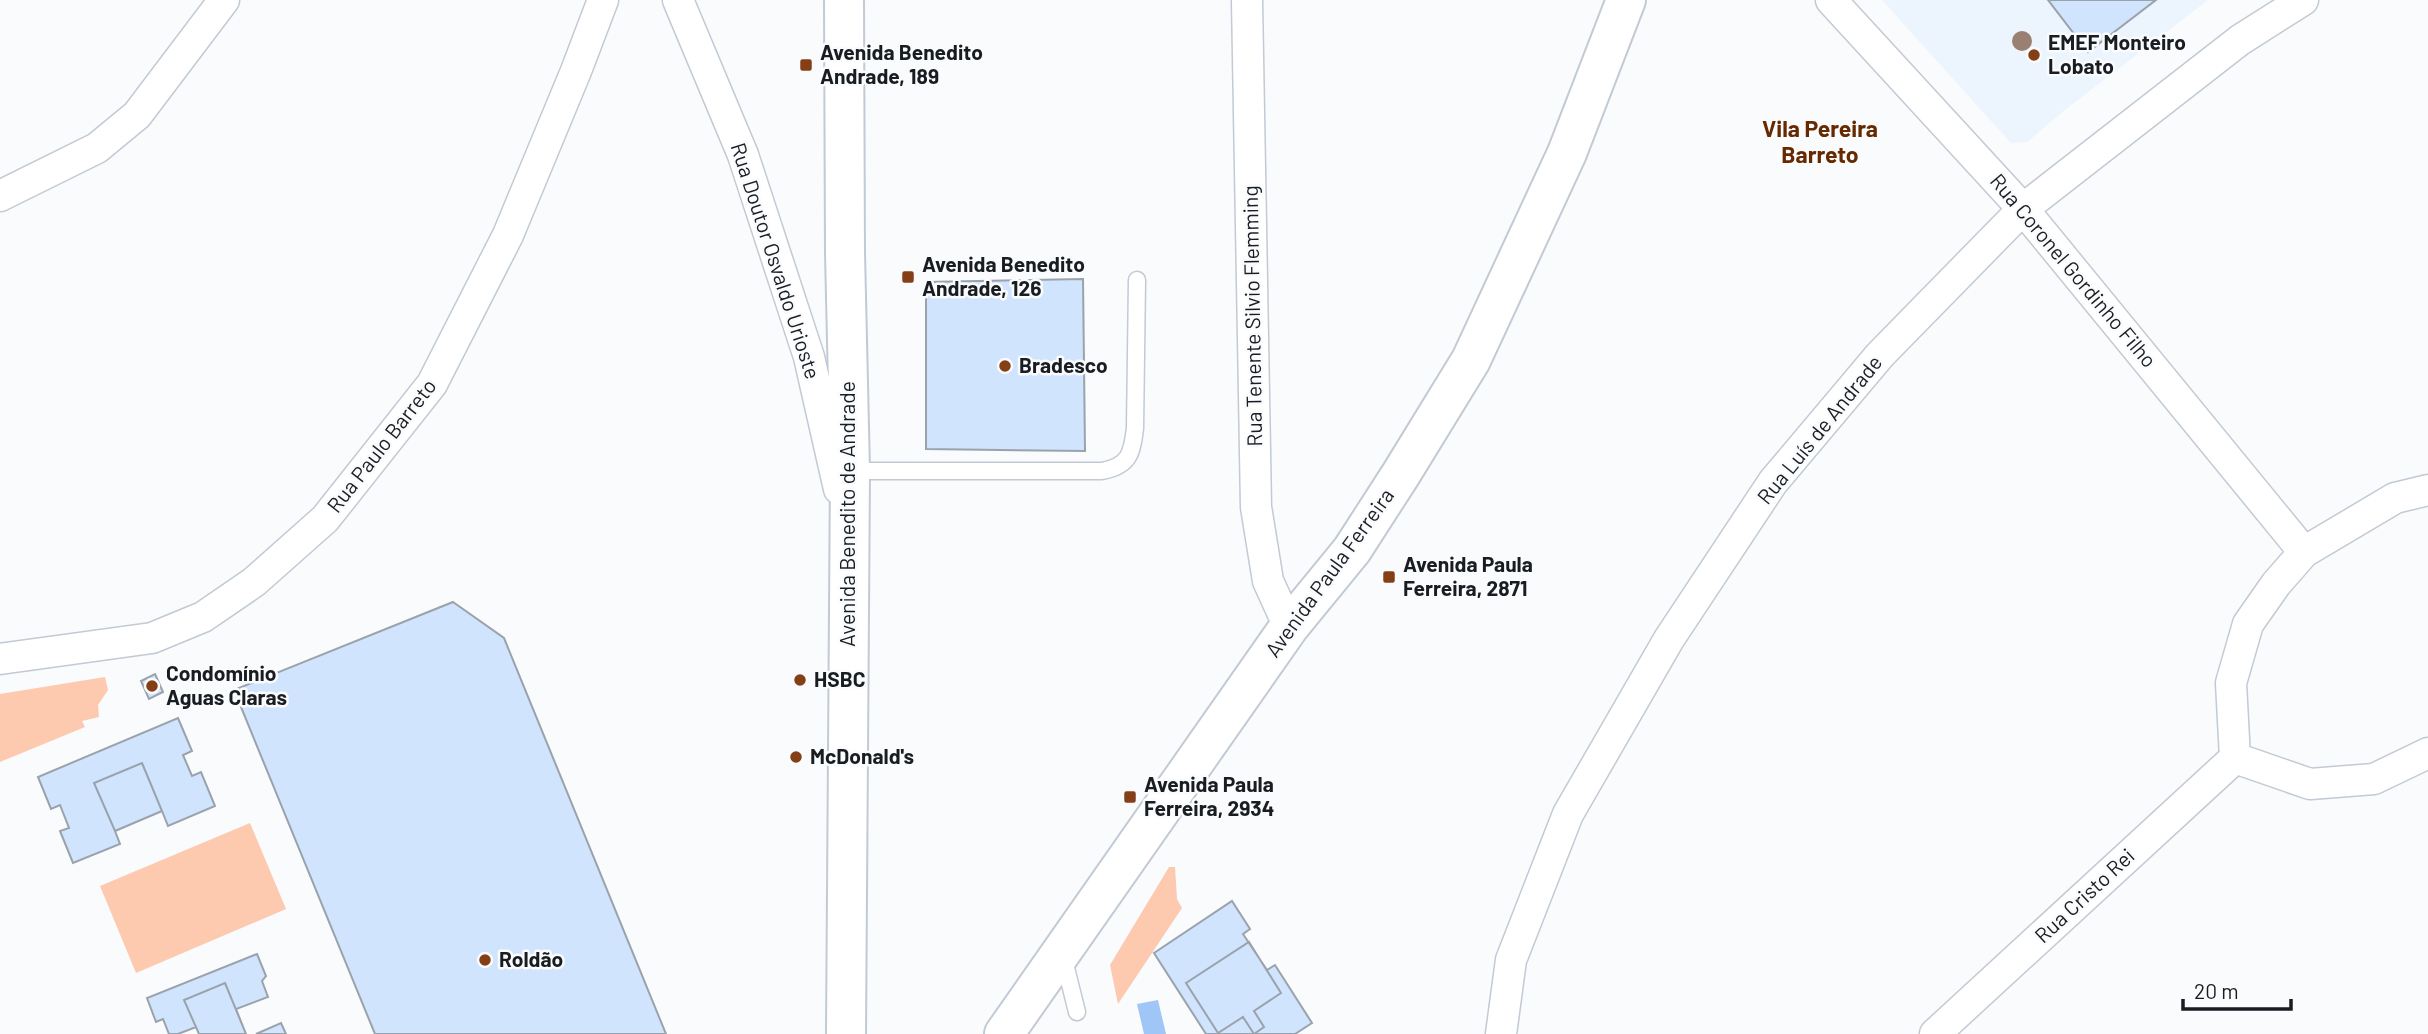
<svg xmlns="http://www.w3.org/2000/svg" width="2428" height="1034" font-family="Barlow,sans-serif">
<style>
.built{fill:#ecf4fe}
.green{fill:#fdc9af}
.water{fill:#9fc6f7}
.building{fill:#d0e4fd;stroke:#9aa2ac;stroke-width:2}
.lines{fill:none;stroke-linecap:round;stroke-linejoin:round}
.lane-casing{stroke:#c2cad4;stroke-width:19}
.street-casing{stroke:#c2cad4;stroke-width:33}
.secondary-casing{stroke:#c2cad4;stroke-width:42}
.lane{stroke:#fff;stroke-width:16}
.street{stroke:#fff;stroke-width:30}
.secondary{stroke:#fff;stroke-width:38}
.tree{fill:#998072}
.poi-dot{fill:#843f17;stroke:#f9fbfd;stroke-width:2.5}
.labels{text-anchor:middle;stroke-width:5;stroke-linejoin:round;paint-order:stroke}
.poi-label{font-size:21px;font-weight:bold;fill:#191c20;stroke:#f9fbfd;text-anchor:start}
.street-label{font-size:21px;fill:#191c20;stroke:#f9fbfd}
.neighbourhood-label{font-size:23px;font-weight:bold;fill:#662900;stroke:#f9fbfd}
</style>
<rect width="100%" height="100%" fill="#f9fbfd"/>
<!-- built -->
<path class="built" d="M 1882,0 L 2208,0 L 2066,109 L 2027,142 L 2011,143 Z"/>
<!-- green -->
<path class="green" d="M 105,677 L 108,690 L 98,705 L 99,717 L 82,721 L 85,727 L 0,762 L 0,694 Z
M 250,823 L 286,909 L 136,973 L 100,886 Z
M 1169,867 L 1175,867 L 1177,899 L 1182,908 L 1118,1004 L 1110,965 Z"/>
<!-- water -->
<path class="water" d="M 1158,1000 L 1166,1034 L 1144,1034 L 1137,1004 Z"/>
<!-- building -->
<path class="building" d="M 2048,0 L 2156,0 L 2088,52 Z
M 1083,279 L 1085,451 L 926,449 L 926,282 Z
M 453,602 L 504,638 L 666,1034 L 375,1034 L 234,690 Z
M 155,674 L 163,692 L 149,699 L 141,681 Z
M 178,718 L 192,751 L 183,755 L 192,776 L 201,772 L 215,806 L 168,826 L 162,811 L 115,831 L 120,844 L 73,863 L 60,831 L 69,828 L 60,805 L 51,809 L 38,777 Z
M 142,763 L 162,811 L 115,831 L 94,783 Z
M 1232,901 L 1250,929 L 1243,934 L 1267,970 L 1275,965 L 1312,1023 L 1295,1034 L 1206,1034 L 1154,953 Z
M 1249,942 L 1281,993 L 1254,1011 L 1264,1027 L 1254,1034 L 1243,1017 L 1218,1033 L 1186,983 Z
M 257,954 L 266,976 L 262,981 L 268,997 L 236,1009 L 246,1034 L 199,1034 L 196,1027 L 178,1034 L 169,1034 L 163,1019 L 156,1022 L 147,998 Z
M 225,983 L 246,1034 L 199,1034 L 184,1000 Z
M 281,1023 L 286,1034 L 256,1034 Z"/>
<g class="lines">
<!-- lane casing -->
<g class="lane-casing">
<path id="lane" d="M 850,471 L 1102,471 C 1129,466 1132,454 1135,428 L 1137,280
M 1063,956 L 1077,1012"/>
</g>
<!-- street casing -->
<g class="street-casing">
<path id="street" d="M 678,0 L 743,155 L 809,357 L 839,489
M 1247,0 L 1256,507 L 1268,581 L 1289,627
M 1831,0 L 2023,209 L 2304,552
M 0,196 L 97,148 L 137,115 L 224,0
M 0,659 L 152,638 L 203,617 L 254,582 L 325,519 L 432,384 L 508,235 L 576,71 L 603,0
M 2235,758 L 2231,683 L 2248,624 L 2276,584 L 2304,552 L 2395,498 L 2428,490
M 2235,758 L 2310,784 L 2374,779 L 2428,753
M 1501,1034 L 1511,960 L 1568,814 L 1669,639 L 1773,482 L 1880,355 L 2023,209 L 2240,40 L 2303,0
M 1935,1034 L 2235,758"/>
</g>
<!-- secondary casing -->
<g class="secondary-casing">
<path id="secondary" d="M 844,0 L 845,253 L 850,471 L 846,1034
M 1004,1034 L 1289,627 L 1352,550 L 1401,474 L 1471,360 L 1567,153 L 1626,0"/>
</g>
<!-- lane -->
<use href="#lane" class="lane"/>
<!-- street -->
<use href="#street" class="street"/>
<!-- secondary -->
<use href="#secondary" class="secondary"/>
</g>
<!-- trees -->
<circle class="tree" cx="2022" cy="41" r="10"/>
<!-- markers -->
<g class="poi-dot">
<circle cx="2034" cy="55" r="7"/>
<rect x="799" y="58" width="14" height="14" rx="3.5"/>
<rect x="901" y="270" width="14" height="14" rx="3.5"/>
<circle cx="1005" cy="366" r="7"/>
<rect x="1382" y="570" width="14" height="14" rx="3.5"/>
<circle cx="800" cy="680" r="7"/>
<circle cx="152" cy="686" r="7"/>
<circle cx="796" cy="757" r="7"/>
<rect x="1123" y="790" width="14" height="14" rx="3.5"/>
<circle cx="485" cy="960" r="7"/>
</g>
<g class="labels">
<!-- poi labels -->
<g class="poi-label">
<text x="2048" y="50">EMEF Monteiro<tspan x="2048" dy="24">Lobato</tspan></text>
<text x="820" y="60">Avenida Benedito<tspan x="820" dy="24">Andrade, 189</tspan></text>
<text x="922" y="272">Avenida Benedito<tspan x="922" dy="24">Andrade, 126</tspan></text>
<text x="1019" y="373">Bradesco</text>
<text x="1403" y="572">Avenida Paula<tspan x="1403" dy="24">Ferreira, 2871</tspan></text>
<text x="166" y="681">Condomínio<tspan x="166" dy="24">Aguas Claras</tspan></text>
<text x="814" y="687">HSBC</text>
<text x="810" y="764">McDonald's</text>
<text x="1144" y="792">Avenida Paula<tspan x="1144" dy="24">Ferreira, 2934</tspan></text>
<text x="499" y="967">Roldão</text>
</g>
<!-- street labels -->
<g class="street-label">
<text transform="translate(775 261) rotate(72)" y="7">Rua Doutor Osvaldo Urioste</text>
<text transform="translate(2073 271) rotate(50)" y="7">Rua Coronel Gordinho Filho</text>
<text transform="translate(1253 316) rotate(-91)" y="7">Rua Tenente Silvio Flemming</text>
<text transform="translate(1820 430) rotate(-51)" y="7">Rua Luís de Andrade</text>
<text transform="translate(382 446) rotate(-52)" y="7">Rua Paulo Barreto</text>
<text transform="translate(848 514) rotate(-90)" y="7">Avenida Benedito de Andrade</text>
<text transform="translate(1330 573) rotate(-54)" y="7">Avenida Paula Ferreira</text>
<text transform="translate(2085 896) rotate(-43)" y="7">Rua Cristo Rei</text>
</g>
<!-- neighbourhood labels -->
<g class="neighbourhood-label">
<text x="1820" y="137">Vila Pereira<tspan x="1820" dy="26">Barreto</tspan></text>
</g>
</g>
<!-- scale -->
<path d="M2183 999v10h108v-10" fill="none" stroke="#191c20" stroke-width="3.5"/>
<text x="2194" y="999" font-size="21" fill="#191c20" stroke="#f9fbfd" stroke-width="5" paint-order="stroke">20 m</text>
</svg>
